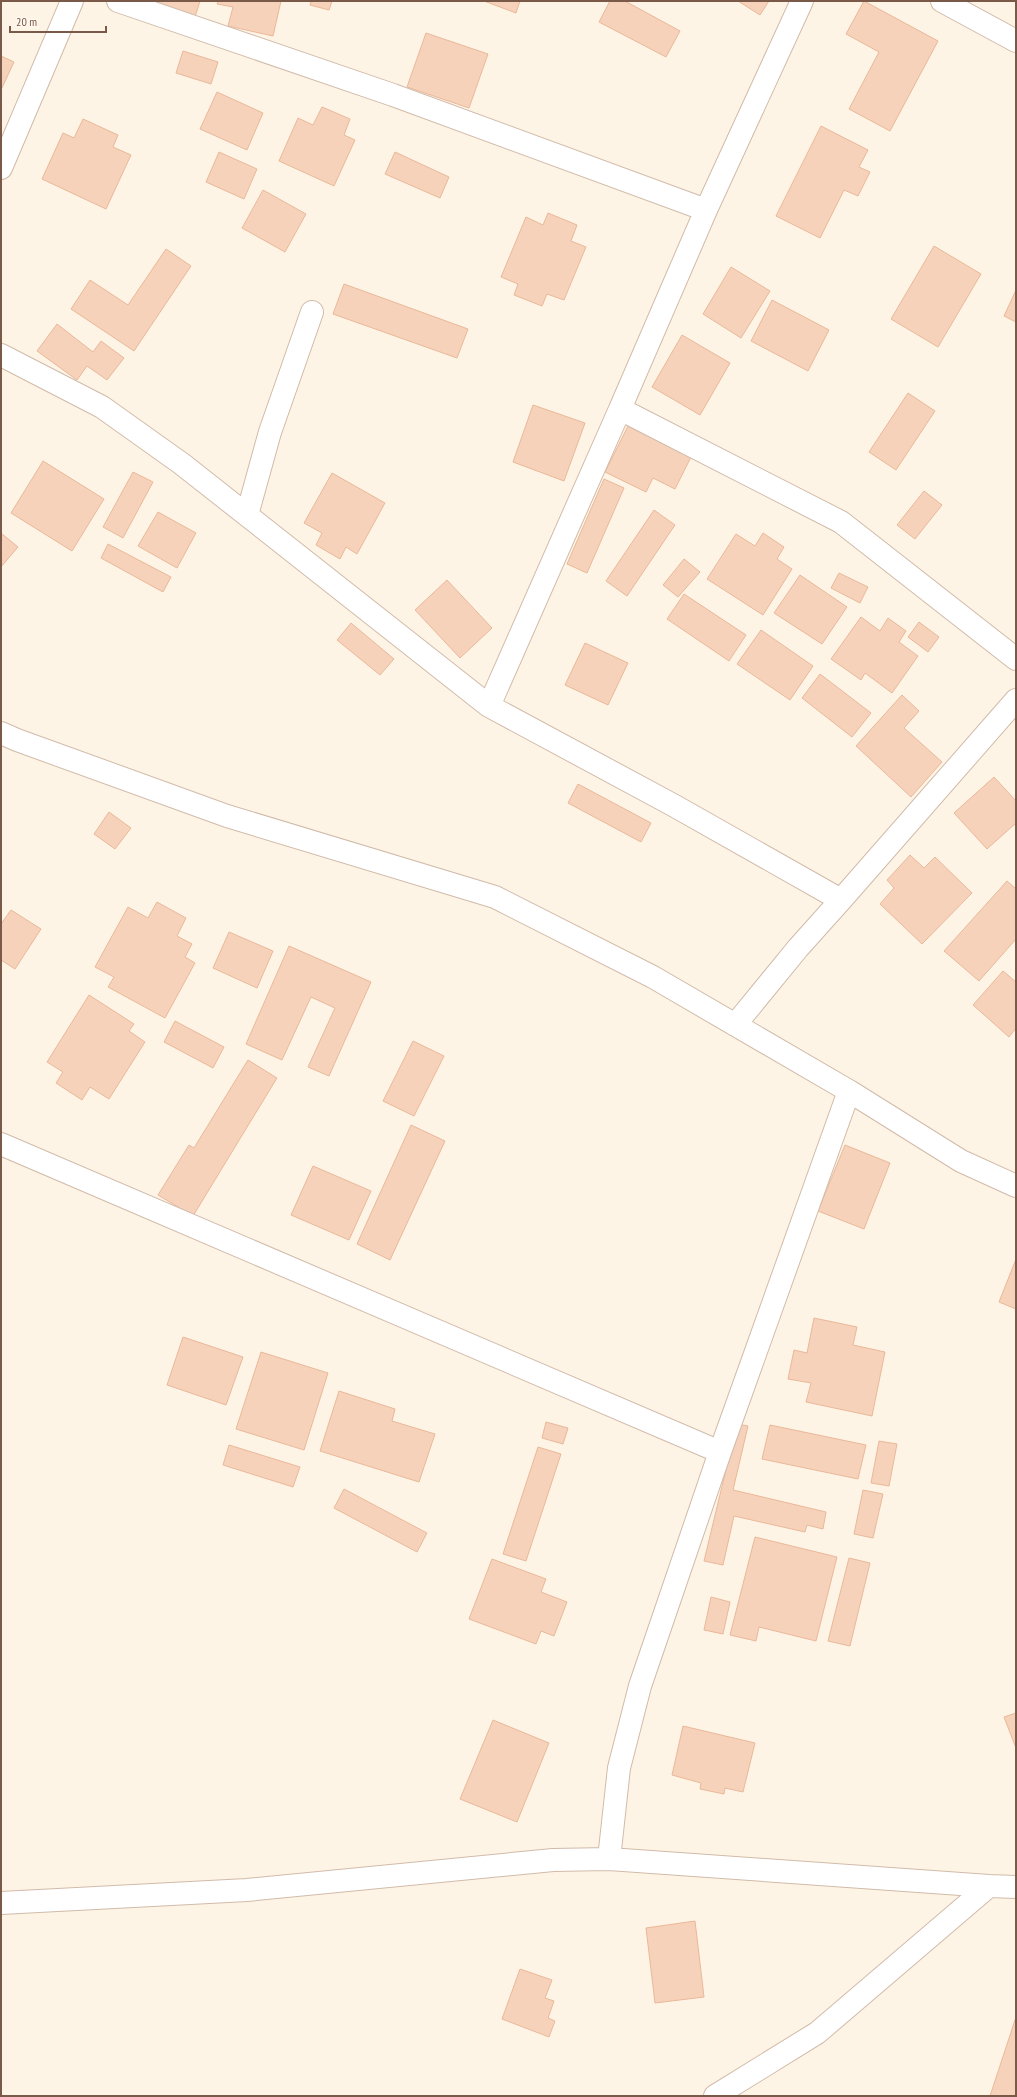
<svg xmlns="http://www.w3.org/2000/svg" width="1017" height="2097" font-family="'PT Sans Narrow',sans-serif">
<style>
.building{fill:#f6d2ba;stroke:#eab899}
.lines{fill:none;stroke-linecap:round;stroke-linejoin:round}
.street-casing{stroke:#d1bbaa;stroke-width:24}
.street{stroke:#fff;stroke-width:22}
</style>
<rect width="100%" height="100%" fill="#fef4e5"/>
<!-- building -->
<path class="building" d="M 145,1 L 200,1 L 195,17 Z
M 218,1 L 281,1 L 273,36 L 228,26 L 233,7 L 217,4 Z
M 311,1 L 332,1 L 329,10 L 310,5 Z
M 484,1 L 520,1 L 516,13 Z
M 610,1 L 625,1 L 680,31 L 666,57 L 599,22 Z
M 738,1 L 769,1 L 760,15 Z
M 864,1 L 938,41 L 890,131 L 849,109 L 879,52 L 846,34 Z
M 426,33 L 488,54 L 469,108 L 407,87 Z
M 183,51 L 218,62 L 211,84 L 176,73 Z
M 1,56 L 14,62 L 1,90 Z
M 217,92 L 263,113 L 247,150 L 200,129 Z
M 322,107 L 350,119 L 344,135 L 355,140 L 334,186 L 279,161 L 298,118 L 313,125 Z
M 83,119 L 118,135 L 113,147 L 131,155 L 106,209 L 42,179 L 63,133 L 74,138 Z
M 821,126 L 868,150 L 859,167 L 870,172 L 858,196 L 844,190 L 820,238 L 776,216 Z
M 219,152 L 257,169 L 244,199 L 206,182 Z
M 395,152 L 449,177 L 440,198 L 385,174 Z
M 263,190 L 306,214 L 285,252 L 242,228 Z
M 548,213 L 577,225 L 571,241 L 586,247 L 564,300 L 547,294 L 542,306 L 514,295 L 518,284 L 501,277 L 526,217 L 543,225 Z
M 934,246 L 981,274 L 938,347 L 891,319 Z
M 166,249 L 191,266 L 134,351 L 71,309 L 90,280 L 128,305 Z
M 731,267 L 770,291 L 741,338 L 703,314 Z
M 344,284 L 468,329 L 457,358 L 333,314 Z
M 1016,290 L 1016,322 L 1004,316 Z
M 772,300 L 829,330 L 808,371 L 751,341 Z
M 57,324 L 93,352 L 101,341 L 124,358 L 107,380 L 87,366 L 77,380 L 37,351 Z
M 682,335 L 730,363 L 700,415 L 652,387 Z
M 908,393 L 935,411 L 896,470 L 869,452 Z
M 533,405 L 585,423 L 564,481 L 513,462 Z
M 628,426 L 691,457 L 675,489 L 653,478 L 646,492 L 605,472 Z
M 43,461 L 104,499 L 72,551 L 11,513 Z
M 133,472 L 153,482 L 123,538 L 103,527 Z
M 332,473 L 385,503 L 357,554 L 346,547 L 340,559 L 316,545 L 322,533 L 304,523 Z
M 604,479 L 624,488 L 587,573 L 567,564 Z
M 924,491 L 942,505 L 915,539 L 897,525 Z
M 654,510 L 675,525 L 627,596 L 606,581 Z
M 158,512 L 196,533 L 177,568 L 138,546 Z
M 1,533 L 18,547 L 1,567 Z
M 763,533 L 784,547 L 777,559 L 792,569 L 763,615 L 707,579 L 736,534 L 755,546 Z
M 108,544 L 171,577 L 163,592 L 101,558 Z
M 684,559 L 700,572 L 678,597 L 663,585 Z
M 839,573 L 868,587 L 860,603 L 831,588 Z
M 800,575 L 847,607 L 822,644 L 774,613 Z
M 447,580 L 492,628 L 460,658 L 415,610 Z
M 684,594 L 746,635 L 729,661 L 667,619 Z
M 861,617 L 880,631 L 888,618 L 906,631 L 899,642 L 918,656 L 892,693 L 865,673 L 861,680 L 831,659 Z
M 919,622 L 939,637 L 928,652 L 908,637 Z
M 351,623 L 394,659 L 380,675 L 337,640 Z
M 761,630 L 813,666 L 790,700 L 737,664 Z
M 585,643 L 628,663 L 608,705 L 565,685 Z
M 820,674 L 871,713 L 852,737 L 802,698 Z
M 902,695 L 919,711 L 904,728 L 942,762 L 911,797 L 856,746 Z
M 994,777 L 1016,801 L 1016,823 L 987,849 L 954,813 Z
M 578,784 L 651,823 L 641,842 L 568,803 Z
M 109,812 L 131,828 L 115,849 L 94,834 Z
M 910,855 L 924,868 L 935,857 L 972,893 L 922,944 L 880,904 L 894,888 L 887,880 Z
M 1007,881 L 1016,889 L 1016,939 L 979,981 L 944,951 Z
M 157,902 L 186,918 L 177,936 L 192,944 L 185,957 L 195,963 L 165,1018 L 108,987 L 114,977 L 95,967 L 128,907 L 148,918 Z
M 11,910 L 41,929 L 15,969 L 1,960 L 1,924 Z
M 229,932 L 273,951 L 257,988 L 213,968 Z
M 289,946 L 371,982 L 329,1076 L 308,1067 L 335,1008 L 311,997 L 282,1060 L 246,1044 Z
M 1003,971 L 1016,982 L 1016,1028 L 1009,1037 L 973,1005 Z
M 89,995 L 134,1024 L 129,1031 L 145,1042 L 109,1099 L 90,1087 L 82,1100 L 56,1083 L 63,1072 L 47,1062 Z
M 175,1021 L 224,1047 L 213,1068 L 164,1042 Z
M 413,1041 L 444,1056 L 414,1116 L 383,1101 Z
M 248,1060 L 277,1078 L 193,1216 L 158,1195 L 189,1145 L 194,1148 Z
M 411,1125 L 445,1141 L 390,1260 L 357,1244 Z
M 845,1145 L 890,1163 L 864,1229 L 818,1211 Z
M 313,1166 L 371,1191 L 349,1240 L 291,1215 Z
M 1016,1259 L 1016,1309 L 999,1302 Z
M 814,1318 L 857,1327 L 853,1345 L 885,1352 L 872,1416 L 806,1402 L 811,1383 L 788,1379 L 794,1350 L 807,1353 Z
M 183,1337 L 243,1357 L 226,1405 L 167,1385 Z
M 261,1352 L 328,1373 L 304,1450 L 236,1429 Z
M 339,1391 L 395,1409 L 392,1421 L 435,1434 L 419,1482 L 320,1451 Z
M 546,1422 L 568,1428 L 563,1444 L 542,1438 Z
M 737,1424 L 748,1426 L 733,1490 L 826,1512 L 823,1529 L 807,1525 L 805,1532 L 734,1516 L 723,1565 L 704,1561 Z
M 770,1425 L 866,1445 L 858,1479 L 762,1459 Z
M 879,1441 L 897,1444 L 889,1486 L 871,1483 Z
M 229,1445 L 300,1467 L 293,1487 L 223,1465 Z
M 538,1447 L 561,1454 L 526,1561 L 503,1554 Z
M 344,1489 L 427,1533 L 417,1552 L 334,1508 Z
M 863,1490 L 883,1494 L 873,1538 L 854,1534 Z
M 755,1537 L 837,1557 L 816,1641 L 759,1627 L 756,1641 L 730,1635 Z
M 849,1558 L 870,1563 L 850,1646 L 828,1641 Z
M 492,1559 L 546,1579 L 541,1592 L 567,1602 L 554,1636 L 541,1631 L 536,1644 L 469,1619 Z
M 711,1597 L 730,1602 L 723,1634 L 704,1630 Z
M 1016,1713 L 1016,1748 L 1004,1717 Z
M 493,1720 L 549,1743 L 517,1822 L 460,1799 Z
M 683,1726 L 755,1743 L 743,1792 L 725,1788 L 724,1794 L 700,1789 L 701,1783 L 672,1775 Z
M 695,1921 L 704,1997 L 655,2003 L 646,1928 Z
M 520,1969 L 552,1980 L 545,1998 L 554,2001 L 548,2018 L 555,2021 L 549,2037 L 502,2019 Z
M 1016,2017 L 1016,2096 L 990,2096 Z"/>
<g class="lines">
<!-- street casing -->
<g class="street-casing">
<path id="street" d="M 118,1 L 393,95 L 706,210
M 942,1 L 1016,41
M 1,168 L 72,1
M 1,355 L 102,407 L 182,464 L 489,706 L 673,805 L 841,900 L 798,948 L 735,1025
M 620,409 L 706,210 L 802,1
M 247,515 L 270,432 L 312,312
M 489,706 L 620,409 L 841,522 L 1016,659
M 1,733 L 17,740 L 227,816 L 495,897 L 653,977 L 849,1091 L 961,1161 L 1016,1186
M 841,900 L 1016,700
M 1,1144 L 720,1452
M 609,1859 L 619,1768 L 640,1686 L 720,1452 L 849,1091
M 1,1903 L 247,1890 L 553,1860 L 609,1859 L 989,1886 L 1016,1887
M 715,2096 L 817,2033 L 989,1886"/>
</g>
<!-- street -->
<use href="#street" class="street"/>
</g>
<!-- border -->
<rect width="1017" height="2097" fill="none" stroke="#7a5948" stroke-width="4"/>
<!-- scale -->
<path d="M10 26v6h96v-6" fill="none" stroke="#7a5948" stroke-width="2"/>
<text x="16" y="26" font-size="12" fill="#7a5948" stroke="#fff8ee" stroke-width="3" paint-order="stroke">20 m</text>
</svg>
